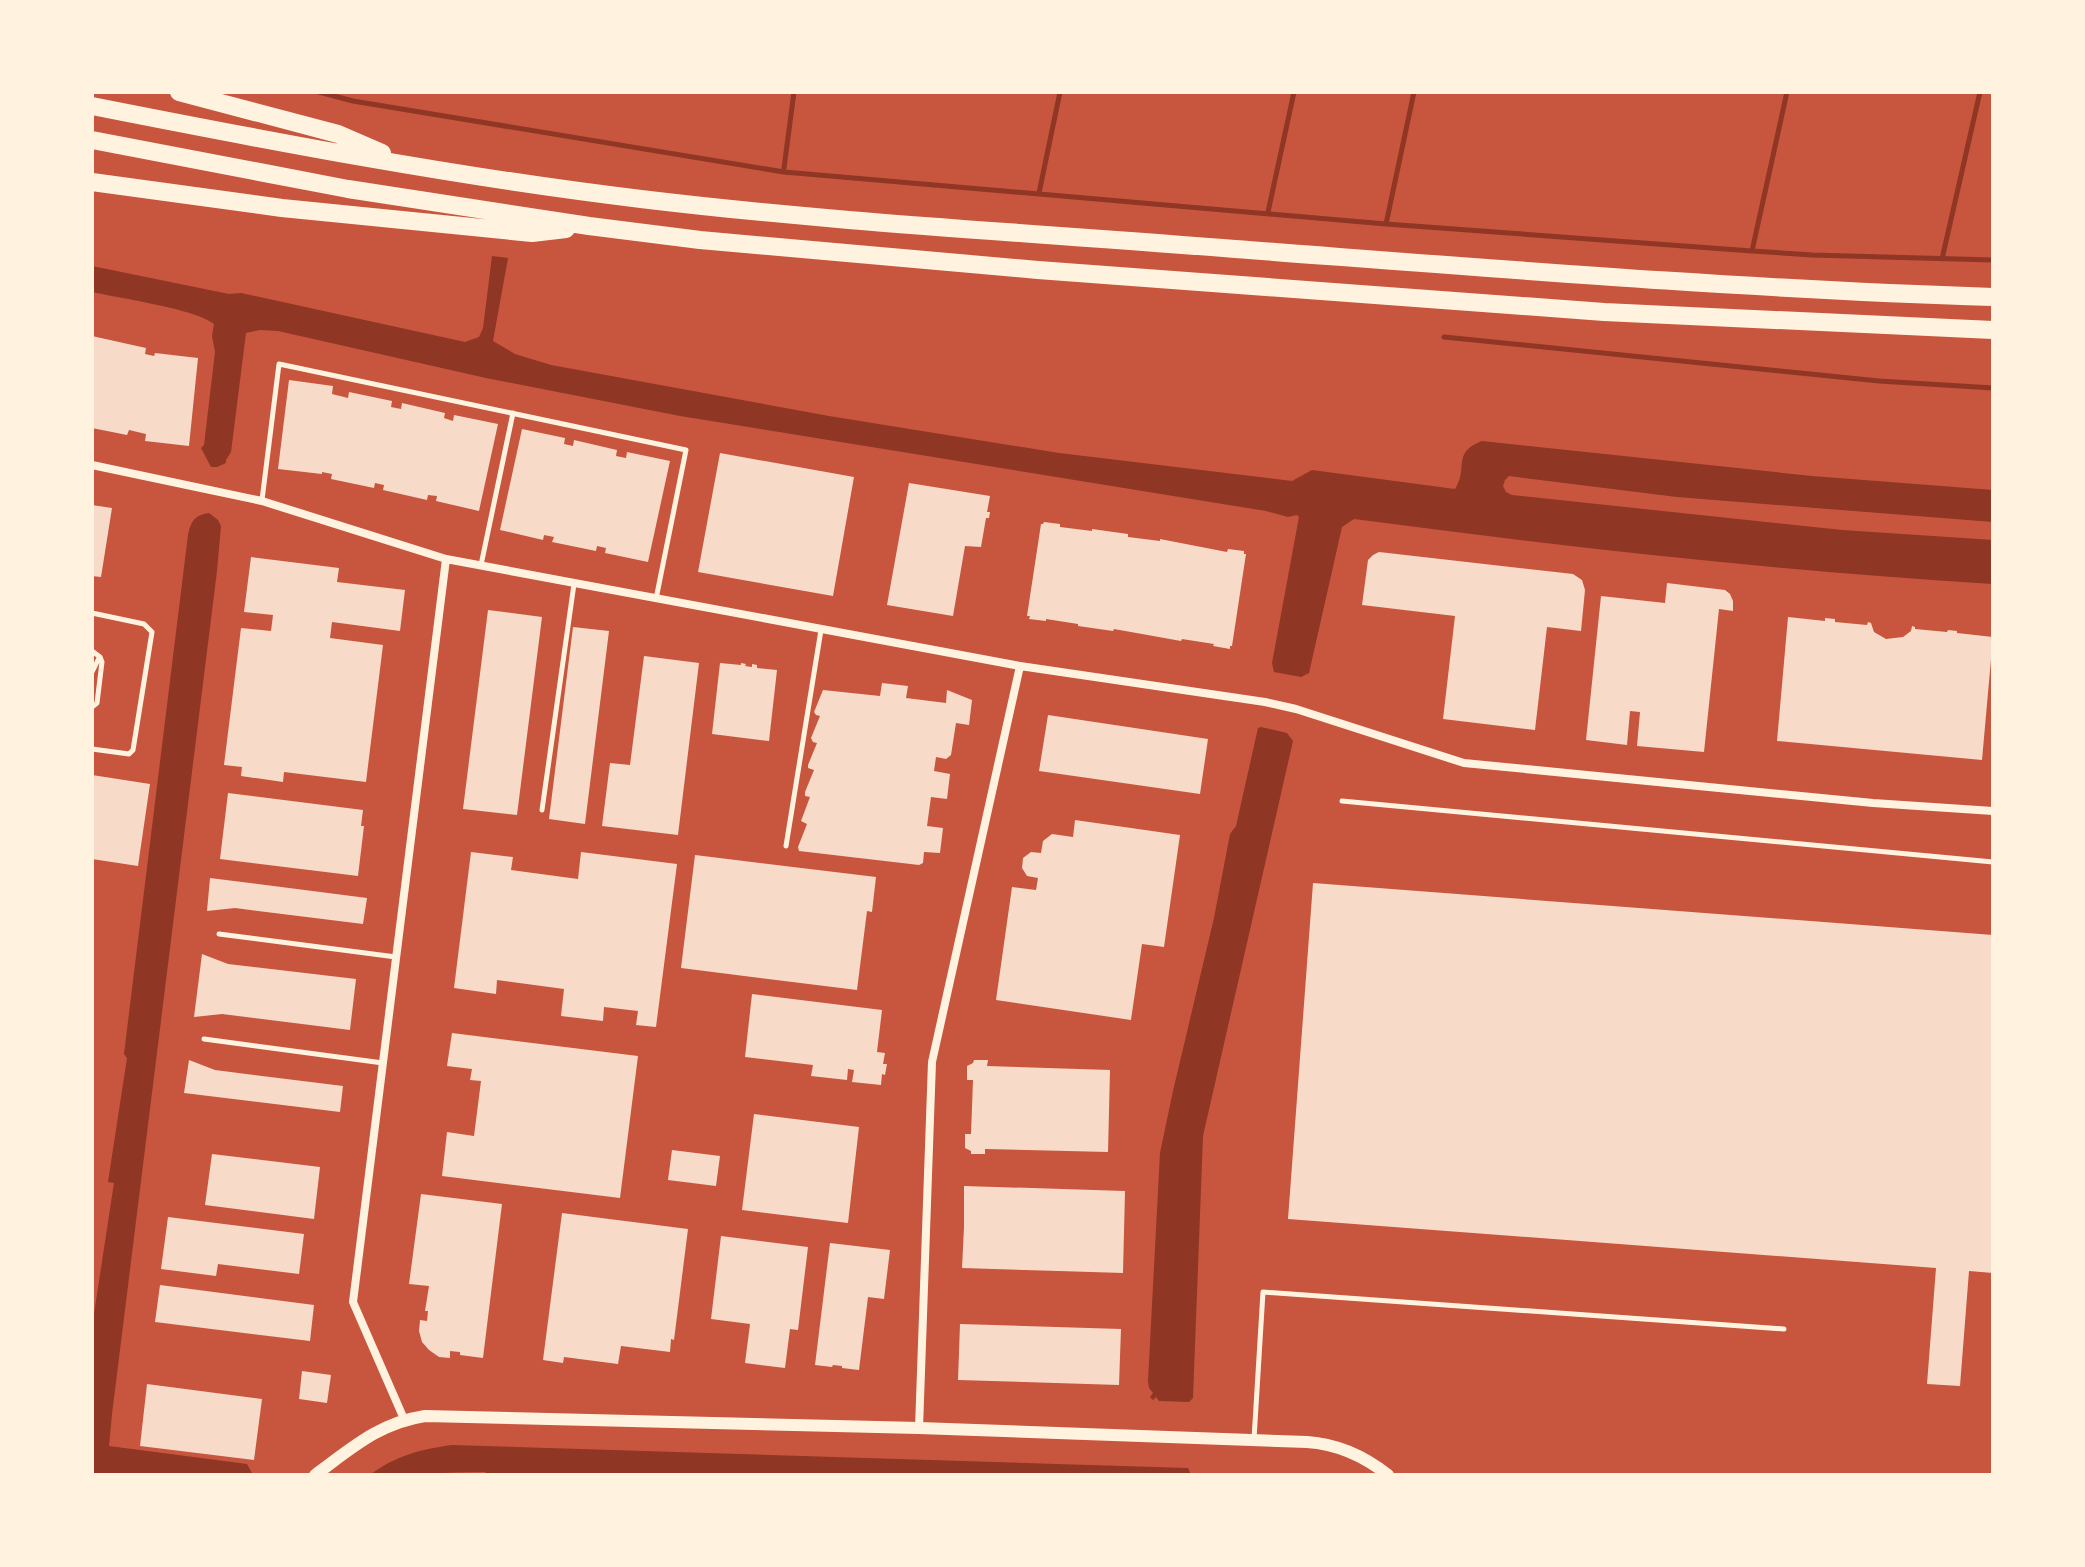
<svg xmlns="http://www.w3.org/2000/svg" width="2085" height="1567" font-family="Poppins,sans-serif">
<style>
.water{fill:#8f3625}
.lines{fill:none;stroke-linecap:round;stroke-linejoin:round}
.stream{stroke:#8f3625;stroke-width:5}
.building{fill:#f7dbc8}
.service{stroke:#fff3e0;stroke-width:5}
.minor{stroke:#fff3e0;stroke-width:8}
.tertiary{stroke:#fff3e0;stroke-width:12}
.trunk{stroke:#fff3e0;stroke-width:18}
</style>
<rect width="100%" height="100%" fill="#c8553d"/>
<!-- water -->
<path class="water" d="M 492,256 L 508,258 L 493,341 L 515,354 L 551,365 L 829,416 L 1059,453 L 1292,481 L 1312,470 L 1455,489 C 1469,467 1451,453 1482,441 L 1812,476 L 1993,490 L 1993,522 L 1677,497 L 1509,476 L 1505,480 L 1503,486 L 1506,492 L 1512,495 L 1842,530 L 1993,540 L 1993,584 C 1779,571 1566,547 1354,519 L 1342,527 L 1309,673 L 1301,677 L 1274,672 L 1272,663 L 1299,517 L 1297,515 L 1288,517 L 1266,511 L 680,416 L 486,378 L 278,331 L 260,330 L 246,333 L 231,452 L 226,460 L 226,463 L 217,467 L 211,467 L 201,448 L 204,445 L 215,352 L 212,336 L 214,324 C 196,309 119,298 92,292 L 92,266 L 229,294 L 241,293 L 465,342 L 479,337 L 483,328 Z
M 209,513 L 218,520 L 221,526 L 217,571 L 112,1414 L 109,1446 L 247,1464 L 253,1475 L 92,1475 L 92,1327 L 114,1183 L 108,1182 L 127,1058 L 124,1054 L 188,535 C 191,522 194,515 209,513 Z
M 1261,727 L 1287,733 L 1293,741 L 1203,1136 L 1193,1398 L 1189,1402 L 1159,1401 L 1156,1397 L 1153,1400 L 1150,1397 L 1153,1393 L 1149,1388 L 1148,1381 L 1160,1153 L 1173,1091 L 1214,918 L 1230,834 L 1236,826 L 1258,728 Z
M 452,1445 L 1188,1468 L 1191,1475 L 504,1473 L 488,1475 L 485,1472 C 446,1472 409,1475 370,1475 C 395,1456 421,1449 452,1445 Z"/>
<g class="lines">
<!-- stream -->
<path class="stream" d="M 319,92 L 353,101 L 784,172 L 1386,224 L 1752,251 L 1812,255 L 1993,260
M 784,168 L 794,92
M 1039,193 L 1060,92
M 1268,212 L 1294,92
M 1386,224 L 1414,92
M 1752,251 L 1787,92
M 1942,259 L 1980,92
M 1444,337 L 1879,381 L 1993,388"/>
</g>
<!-- building -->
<path class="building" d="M 92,336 L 146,348 L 145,354 L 154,356 L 155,353 L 198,358 L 189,446 L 145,441 L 146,434 L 129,430 L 127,435 L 92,428 Z
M 289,380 L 333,386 L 332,394 L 348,398 L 349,392 L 392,401 L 391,407 L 401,409 L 402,403 L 445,413 L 444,418 L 453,421 L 454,415 L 498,424 L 479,511 L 436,501 L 437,496 L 428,495 L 427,500 L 383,490 L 384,485 L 375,483 L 374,488 L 331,479 L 332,474 L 322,472 L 322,474 L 278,469 Z
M 522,429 L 565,438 L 564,444 L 573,446 L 574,440 L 617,450 L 616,456 L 626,458 L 627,452 L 670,461 L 648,562 L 605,553 L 606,548 L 597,546 L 596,551 L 552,542 L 554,537 L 544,535 L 543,540 L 500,530 Z
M 720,453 L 854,477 L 833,596 L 698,572 Z
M 909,483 L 990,496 L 987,512 L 990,512 L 989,518 L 986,518 L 981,547 L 965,546 L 953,616 L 887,605 Z
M 92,505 L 112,508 L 101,577 L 92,576 Z
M 1044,522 L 1060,524 L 1060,527 L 1092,531 L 1092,529 L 1128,534 L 1128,537 L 1160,541 L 1160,539 L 1227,552 L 1228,549 L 1244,551 L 1244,554 L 1246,554 L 1232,646 L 1230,646 L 1230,649 L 1213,646 L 1214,644 L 1182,639 L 1181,641 L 1114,629 L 1113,631 L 1078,626 L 1078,624 L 1046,619 L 1046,621 L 1029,619 L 1030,616 L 1027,616 L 1041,524 L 1043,524 Z
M 1379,552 L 1573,574 L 1582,580 L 1585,590 L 1581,631 L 1547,627 L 1535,730 L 1443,719 L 1455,616 L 1362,605 L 1368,560 L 1373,555 Z
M 251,557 L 339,568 L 337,582 L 405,590 L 400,631 L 332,622 L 330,638 L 383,645 L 366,782 L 284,772 L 283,782 L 241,776 L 242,767 L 224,765 L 241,628 L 271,631 L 273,615 L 244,612 Z
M 1667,583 L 1725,590 L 1730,594 L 1733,601 L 1733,611 L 1719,609 L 1704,752 L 1637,746 L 1640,712 L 1630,711 L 1627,745 L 1586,740 L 1601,596 L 1665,603 Z
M 488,610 L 542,617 L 517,815 L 463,809 Z
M 1788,617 L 1825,621 L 1825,618 L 1835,619 L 1835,622 L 1867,625 L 1868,622 L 1871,623 L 1874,632 L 1886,639 L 1903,637 L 1911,631 L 1912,626 L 1915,627 L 1915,629 L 1947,632 L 1948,630 L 1957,631 L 1957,633 L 1993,637 L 1982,760 L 1777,741 Z
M 573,627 L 609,631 L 585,824 L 549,819 Z
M 644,656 L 699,663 L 678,835 L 602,826 L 610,763 L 630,765 Z
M 720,663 L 741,665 L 741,663 L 746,664 L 745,666 L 752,667 L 752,664 L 757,665 L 757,668 L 777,670 L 769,741 L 712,734 Z
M 882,683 L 908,686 L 906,698 L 946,703 L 947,690 L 972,700 L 969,725 L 956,723 L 951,755 L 946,759 L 936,757 L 934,771 L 950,774 L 947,799 L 931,797 L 927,826 L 943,828 L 940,853 L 924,852 L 923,863 L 919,865 L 799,851 L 798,847 L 807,824 L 801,821 L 810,797 L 805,796 L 805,792 L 814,770 L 808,768 L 808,765 L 817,743 L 813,742 L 811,738 L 820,716 L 816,715 L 814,712 L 823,690 L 880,696 Z
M 1048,715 L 1208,739 L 1200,794 L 1039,771 Z
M 92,775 L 150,784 L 138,866 L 92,859 Z
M 228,793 L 363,810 L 361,826 L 364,826 L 358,876 L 220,859 Z
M 1075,820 L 1180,835 L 1164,947 L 1142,944 L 1131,1020 L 996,1000 L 1012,887 L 1036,890 L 1038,878 L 1027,876 L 1022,868 L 1023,858 L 1031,852 L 1041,853 L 1043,841 L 1052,834 L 1073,837 Z
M 471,852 L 513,857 L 511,870 L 578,879 L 581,852 L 677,864 L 656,1027 L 636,1025 L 638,1011 L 604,1007 L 603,1021 L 561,1016 L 564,989 L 497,980 L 496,994 L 454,988 Z
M 695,855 L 876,877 L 872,912 L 867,911 L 857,990 L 681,968 Z
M 210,878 L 367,898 L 363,924 L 235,908 L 207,911 Z
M 1313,883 L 1993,935 L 1993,1273 L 1969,1271 L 1960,1386 L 1927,1384 L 1936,1268 L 1288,1219 Z
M 202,954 L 228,964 L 356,979 L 350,1030 L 222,1014 L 194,1017 Z
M 752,994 L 882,1010 L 877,1052 L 885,1053 L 883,1064 L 887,1064 L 885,1075 L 882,1074 L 881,1085 L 852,1082 L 854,1070 L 848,1069 L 847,1080 L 811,1076 L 813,1065 L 745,1057 Z
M 452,1033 L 638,1056 L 620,1198 L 442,1176 L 447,1132 L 474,1136 L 481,1081 L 470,1080 L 472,1069 L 447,1066 Z
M 189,1060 L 215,1070 L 343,1086 L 340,1112 L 184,1093 Z
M 974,1060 L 988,1060 L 987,1066 L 1110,1070 L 1108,1152 L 985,1149 L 985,1154 L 971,1154 L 971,1151 L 965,1148 L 965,1134 L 971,1134 L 973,1080 L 967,1080 L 967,1066 L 973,1063 Z
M 754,1114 L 859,1127 L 848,1223 L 742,1210 Z
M 672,1150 L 720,1156 L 716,1186 L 668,1180 Z
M 212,1154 L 320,1167 L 314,1219 L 205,1205 Z
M 964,1186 L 1125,1191 L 1123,1273 L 962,1268 L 964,1227 Z
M 421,1194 L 502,1204 L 483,1358 L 460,1355 L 460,1352 L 450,1351 L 450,1358 L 439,1357 L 429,1350 L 422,1342 L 419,1331 L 420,1320 L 427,1321 L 428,1311 L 425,1311 L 429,1286 L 409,1284 Z
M 562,1213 L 688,1229 L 674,1340 L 671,1339 L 670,1352 L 621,1346 L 618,1364 L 564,1357 L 563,1363 L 543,1360 Z
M 168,1217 L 304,1234 L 299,1274 L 218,1264 L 216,1276 L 161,1269 Z
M 721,1236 L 808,1247 L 798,1330 L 790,1329 L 785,1368 L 745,1363 L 750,1324 L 711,1319 Z
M 830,1243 L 890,1250 L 884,1299 L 868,1297 L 859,1370 L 842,1368 L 842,1366 L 833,1365 L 832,1367 L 815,1365 Z
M 160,1285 L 314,1305 L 310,1341 L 155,1322 Z
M 960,1324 L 1121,1329 L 1119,1385 L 958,1380 Z
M 302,1371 L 331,1375 L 327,1403 L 299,1399 Z
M 147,1384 L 262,1399 L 254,1460 L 140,1446 Z"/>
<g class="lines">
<!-- service -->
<path class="service" d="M 262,500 L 279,364 L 686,450 L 656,599
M 481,565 L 513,413
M 92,613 L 144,624 L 152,632 L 133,750 L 129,754 L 92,749
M 92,651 L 100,657 L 102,662 L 97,703 L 92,707
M 92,672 L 99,658
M 1342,801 L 1993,862
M 542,810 L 574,584
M 786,846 L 821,630
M 219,934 L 396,957
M 204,1039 L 383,1063
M 1254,1439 L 1263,1292 L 1784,1329"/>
<!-- minor -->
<path class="minor" d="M 92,465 L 262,501 L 446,559 L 1020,666 L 1265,702 L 1296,709 L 1464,763 L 1873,803 L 1993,811
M 404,1419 L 353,1302 L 446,559
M 919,1428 L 932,1062 L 1020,666"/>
<!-- tertiary -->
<path class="tertiary" d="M 315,1475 C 352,1448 379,1423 425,1416 L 919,1428 L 1307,1442 C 1338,1444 1364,1456 1388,1475"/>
<!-- trunk -->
<path class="trunk" d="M 179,92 L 338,134 L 382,153
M 92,106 C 274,142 457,177 641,199 C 839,223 1037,233 1235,249 C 1488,268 1740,289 1993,297
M 92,140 L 348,189 L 589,226 L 700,240 L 1038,270 L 1604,312 L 1993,330
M 92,182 L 282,208 L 532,233 L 566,229"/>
</g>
<!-- border -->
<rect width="2085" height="1567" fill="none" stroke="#fff3e0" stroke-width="188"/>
</svg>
